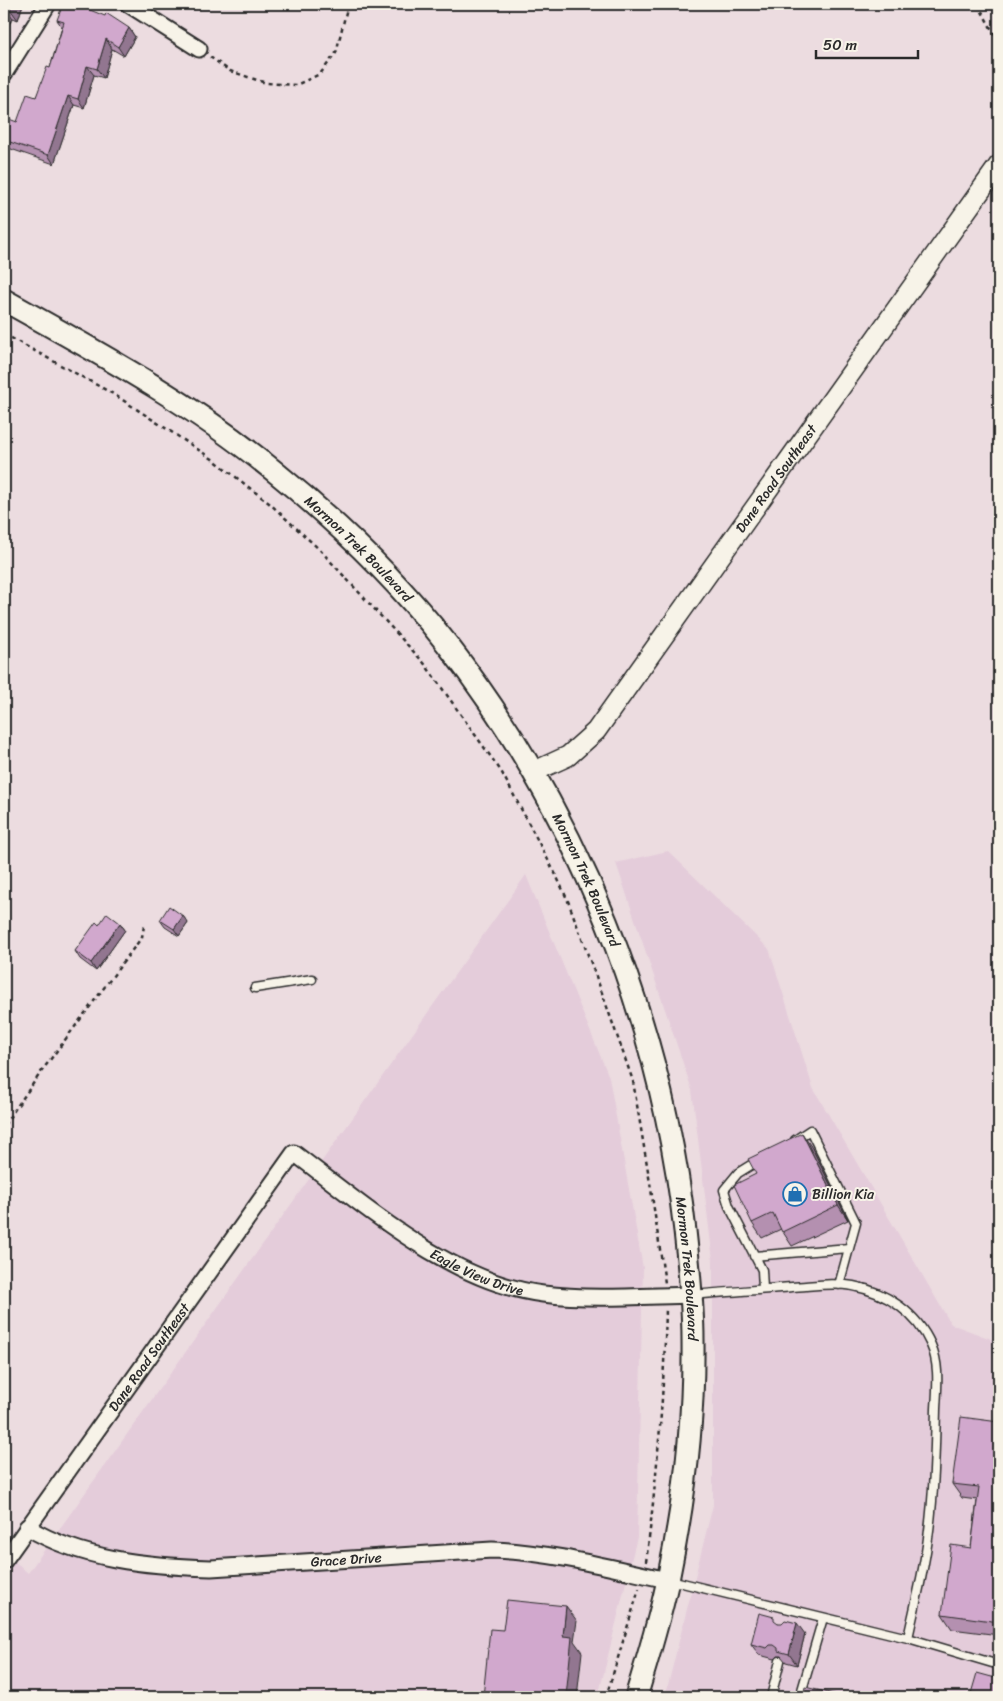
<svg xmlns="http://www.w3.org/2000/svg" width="1003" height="1701" font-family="Sriracha,sans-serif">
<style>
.built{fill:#e4ccda}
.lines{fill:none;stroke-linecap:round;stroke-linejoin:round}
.service-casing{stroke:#2b2b2b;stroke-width:11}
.minor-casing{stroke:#2b2b2b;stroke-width:19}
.tertiary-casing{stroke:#2b2b2b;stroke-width:22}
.secondary-casing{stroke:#2b2b2b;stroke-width:25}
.path{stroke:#2b2b2b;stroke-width:2.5;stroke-dasharray:4 4;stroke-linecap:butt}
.service{stroke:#f7f3e8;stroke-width:8}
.minor{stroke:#f7f3e8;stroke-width:15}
.tertiary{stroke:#f7f3e8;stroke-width:19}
.secondary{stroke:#f7f3e8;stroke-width:21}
.wall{fill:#b490b0;stroke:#2b2b2b}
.shaded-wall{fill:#927690;stroke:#2b2b2b}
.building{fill:#d1a8cd;stroke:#2b2b2b}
.labels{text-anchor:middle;stroke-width:4;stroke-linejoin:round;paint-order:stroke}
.street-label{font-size:14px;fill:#2b2b2b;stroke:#f7f3e8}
.poi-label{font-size:14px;fill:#2b2b2b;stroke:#f7f3e8;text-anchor:start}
</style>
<rect width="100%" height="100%" fill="#ecdce0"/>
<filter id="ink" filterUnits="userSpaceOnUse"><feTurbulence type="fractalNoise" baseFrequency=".02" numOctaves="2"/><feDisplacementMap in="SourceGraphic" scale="10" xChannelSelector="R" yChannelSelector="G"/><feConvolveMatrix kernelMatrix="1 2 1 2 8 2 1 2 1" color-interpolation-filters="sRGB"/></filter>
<g filter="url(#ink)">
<!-- built -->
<path class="built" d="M 668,851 L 769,949 L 813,1088 L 951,1324 L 999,1342 L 999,1697 L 665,1697 L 713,1505 L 713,1260 L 692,1090 L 616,863 Z
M 526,875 L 609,1077 L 643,1268 L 637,1537 L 598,1697 L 4,1697 L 4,1552 L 28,1573 Z"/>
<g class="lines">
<!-- service casing -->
<g class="service-casing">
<path id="service" d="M 255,988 L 312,979
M 795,1140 L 810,1130 L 856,1223 L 839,1285
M 759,1160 L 738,1173 L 724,1190 L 729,1206 L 762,1270 L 763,1289
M 754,1256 L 849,1248
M 694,1295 C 726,1292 759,1290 792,1287 C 812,1286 833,1282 853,1286 C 886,1292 917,1313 931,1345 C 940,1365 937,1388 936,1409 C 935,1452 934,1495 928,1538 C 924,1571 915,1605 908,1638
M 670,1580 L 908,1638 L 999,1665
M 771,1697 L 780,1661
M 800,1697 L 823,1618"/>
</g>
<!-- minor casing -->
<g class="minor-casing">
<g id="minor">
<path d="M 128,4 L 199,49"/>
<path d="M 4,74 L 48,4"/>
<path id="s1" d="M 27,1527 C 81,1560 149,1566 211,1568 L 492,1550 C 552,1552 610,1568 668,1580"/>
<path id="s2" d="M 4,1561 L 294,1153 C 366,1207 452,1283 543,1294 C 592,1300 643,1296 692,1295"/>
</g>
</g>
<!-- tertiary casing -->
<g class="tertiary-casing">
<g id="tertiary">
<path id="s3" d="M 533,772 L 568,756 L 596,731 L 999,165"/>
</g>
</g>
<!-- secondary casing -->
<g class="secondary-casing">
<g id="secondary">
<path id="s4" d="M 4,300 C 97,352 192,403 274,471 C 337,522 397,580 447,644 C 578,813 661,1019 685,1231 C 689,1267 693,1304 693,1340 C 694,1419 685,1498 669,1575 C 661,1616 648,1657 636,1697"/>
</g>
</g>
<!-- path -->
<path class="path" d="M 978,4 L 999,43
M 210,57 L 230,71 L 266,83 L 296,85 L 320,74 L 336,53 L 348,4
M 4,334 L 115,395 L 214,460 L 269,503 L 320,550 L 424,663 L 501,771 L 556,875 L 568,901 L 601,990 L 633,1081 L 651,1189 L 665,1283
M 4,1125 L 44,1068 L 142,937 L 144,926
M 646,1562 C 657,1477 664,1393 666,1308
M 606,1697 L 639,1589"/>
<!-- service -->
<use href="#service" class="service"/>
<!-- minor -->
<use href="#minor" class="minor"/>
<!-- tertiary -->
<use href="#tertiary" class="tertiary"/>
<!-- secondary -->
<use href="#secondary" class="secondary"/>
</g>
<!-- wall -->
<path class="wall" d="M 4,4 L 23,4 L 18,20 L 13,18 L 4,32 Z
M 57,20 L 129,28 L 135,37 L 124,56 L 112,49 L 104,78 L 94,75 L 84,108 L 74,105 L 54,164 L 8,148 L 4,142 L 4,133 L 17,122 L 36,97 L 50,68 L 62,27 Z
M 183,916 L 188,923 L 179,936 L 165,927 L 160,920 Z
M 120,923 L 125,930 L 96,971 L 80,959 L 75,951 L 99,925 Z
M 812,1148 L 848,1220 L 792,1246 L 781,1229 L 762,1238 L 752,1223 Z
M 999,1422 L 999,1635 L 952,1629 L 942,1614 L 971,1548 L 977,1500 L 962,1498 L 952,1484 Z
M 778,1623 L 805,1634 L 797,1665 L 786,1662 L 781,1656 L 778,1656 L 775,1659 L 759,1655 L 751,1644 Z"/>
<!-- shaded-wall -->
<path class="shaded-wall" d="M 12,4 L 23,4 L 18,20 L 10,9 Z
M 5,7 L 13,18 L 4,32 L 4,9 Z
M 129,28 L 135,37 L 124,56 L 118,47 Z
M 106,39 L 112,49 L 104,78 L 97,69 Z
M 87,66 L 94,75 L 84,108 L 78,99 Z
M 68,96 L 74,105 L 54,164 L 48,155 Z
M 183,916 L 188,923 L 179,936 L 174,929 Z
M 120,923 L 125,930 L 96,971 L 91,963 Z
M 802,1133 L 812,1148 L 848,1220 L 838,1205 Z
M 566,1606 L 577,1621 L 574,1641 L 582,1652 L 577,1697 L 566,1697 L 563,1636 Z
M 797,1623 L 805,1634 L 797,1665 L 789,1654 Z"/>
<!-- building -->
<path class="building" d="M 4,4 L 12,4 L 10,9 L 5,7 L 4,9 Z
M 63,4 L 75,4 L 105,16 L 106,13 L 129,28 L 118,47 L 106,39 L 97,69 L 87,66 L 78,99 L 68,96 L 48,155 L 4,140 L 4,133 L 9,119 L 17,122 L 27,94 L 36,97 L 47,67 L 50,68 L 64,22 L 57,20 Z
M 169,906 L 183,916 L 174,929 L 160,920 Z
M 107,913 L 120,923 L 91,963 L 75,951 L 96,922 L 99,925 Z
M 802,1133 L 838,1205 L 782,1232 L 773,1213 L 752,1223 L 734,1185 L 756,1174 L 748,1159 Z
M 961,1417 L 999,1422 L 999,1622 L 942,1614 L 951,1545 L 971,1548 L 979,1487 L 952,1484 Z
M 507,1600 L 566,1606 L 563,1636 L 572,1637 L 566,1697 L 483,1697 L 490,1629 L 503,1630 Z
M 759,1613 L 774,1617 L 774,1620 L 778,1623 L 782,1623 L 785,1620 L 797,1623 L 789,1654 L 778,1651 L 778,1648 L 774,1645 L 770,1645 L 767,1648 L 751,1644 Z
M 977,1673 L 999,1679 L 999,1697 L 970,1697 Z
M 805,1687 L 846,1697 L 803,1697 Z"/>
</g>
<!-- icons -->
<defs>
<g id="shop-ring" transform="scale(1.25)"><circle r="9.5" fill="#f7f3e8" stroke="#1f6fb2" stroke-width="1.5"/><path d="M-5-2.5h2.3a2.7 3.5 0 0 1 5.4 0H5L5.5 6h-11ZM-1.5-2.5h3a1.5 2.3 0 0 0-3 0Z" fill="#1f6fb2"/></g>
</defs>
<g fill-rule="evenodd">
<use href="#shop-ring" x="795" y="1194"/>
</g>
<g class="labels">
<!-- street labels -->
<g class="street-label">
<text dy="5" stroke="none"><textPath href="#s3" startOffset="386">Dane Road Southeast</textPath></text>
<text dy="5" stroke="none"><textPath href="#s4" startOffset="435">Mormon Trek Boulevard</textPath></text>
<text dy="5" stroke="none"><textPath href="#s4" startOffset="840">Mormon Trek Boulevard</textPath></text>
<text dy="5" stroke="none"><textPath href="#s4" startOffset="1244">Mormon Trek Boulevard</textPath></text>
<text dy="5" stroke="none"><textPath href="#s2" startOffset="720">Eagle View Drive</textPath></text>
<text dy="5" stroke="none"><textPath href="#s2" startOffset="250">Dane Road Southeast</textPath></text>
<text dy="5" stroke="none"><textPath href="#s1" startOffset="326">Grace Drive</textPath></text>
</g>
<!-- poi labels -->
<g class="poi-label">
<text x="812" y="1199">Billion Kia</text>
</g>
</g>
<!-- margin -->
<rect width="1003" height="1701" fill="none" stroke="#f7f3e8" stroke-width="20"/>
<rect x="10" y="10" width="983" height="1681" fill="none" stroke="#2b2b2b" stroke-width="2" filter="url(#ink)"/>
<!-- scale -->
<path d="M816 50v8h102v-8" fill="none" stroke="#2b2b2b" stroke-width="2.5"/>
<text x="823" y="50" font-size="15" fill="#2b2b2b" stroke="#f7f3e8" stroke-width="4" paint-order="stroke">50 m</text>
</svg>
